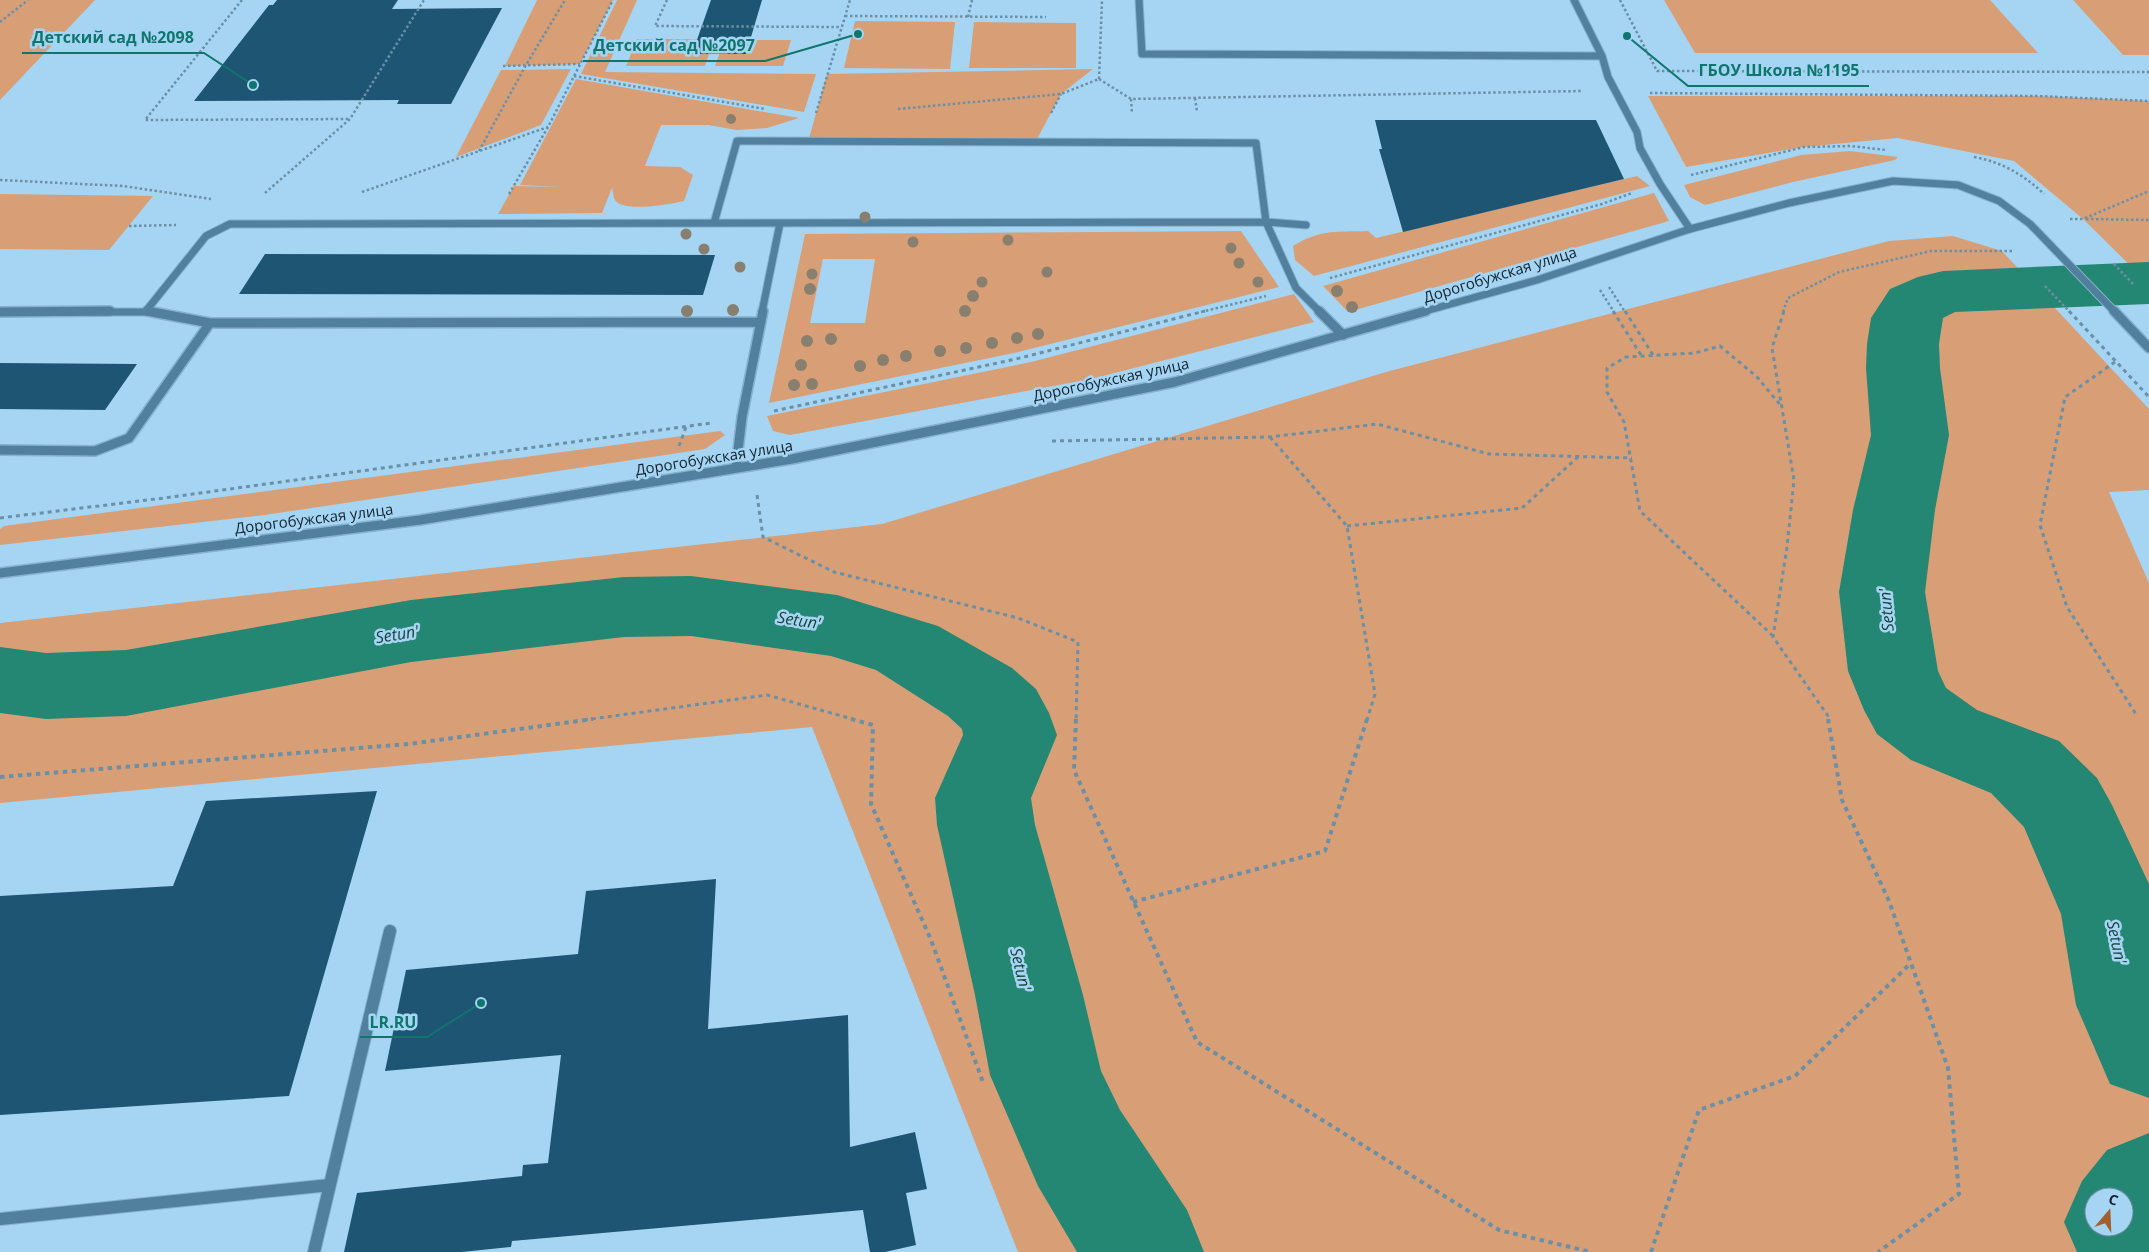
<svg xmlns="http://www.w3.org/2000/svg" width="2149" height="1252" font-family="'Open Sans',sans-serif">
<style>
.green{fill:#d89f77;fill-rule:evenodd}
.lines{fill:none;stroke-linecap:round;stroke-linejoin:round}
.river{fill:#248773;fill-rule:evenodd}
.building{fill:#1e5573}
.service-far2-casing{stroke:#87b1cc;stroke-width:9}
.service-far1-casing{stroke:#87b1cc;stroke-width:12}
.service-casing{stroke:#87b1cc;stroke-width:14}
.tertiary-far1-casing{stroke:#87b1cc;stroke-width:9}
.tertiary-casing{stroke:#87b1cc;stroke-width:12}
.path-far2{stroke:#6b90a6;stroke-width:2.5;stroke-dasharray:2.5 2.5;stroke-linecap:butt}
.path-far1{stroke:#6b90a6;stroke-width:3;stroke-dasharray:4 4;stroke-linecap:butt}
.path{stroke:#6b90a6;stroke-width:4;stroke-dasharray:4.5 4.5;stroke-linecap:butt}
.service-far2{stroke:#50809d;stroke-width:7}
.service-far1{stroke:#50809d;stroke-width:9}
.service{stroke:#50809d;stroke-width:12}
.tertiary-far1{stroke:#50809d;stroke-width:7}
.tertiary{stroke:#50809d;stroke-width:9}
.tree{fill:#887f6e}
.labels{text-anchor:middle;stroke-width:5;stroke-linejoin:round;paint-order:stroke}
.street-label{font-size:15px;fill:#11232e;stroke:#a5d5f3}
.water-label{font-size:16px;font-style:italic;fill:#174137;stroke:#a5d5f3}
.leader{fill:none;stroke:#0f766e;stroke-width:2}
.callout-dot{fill:#0f766e;stroke:#a5d5f3;stroke-width:2}
.callout-label{font-size:16px;text-anchor:middle;font-weight:bold;fill:#0f766e;stroke:#a5d5f3;stroke-width:5;stroke-linejoin:round;paint-order:stroke}
</style>
<rect width="100%" height="100%" fill="#a5d5f3"/>
<!-- green -->
<path class="green" d="M 0,0 L 95,0 L 0,100 Z
M 537,0 L 613,0 L 580,64 L 505,66 Z
M 617,0 L 637,0 L 605,72 L 816,74 L 804,112 L 581,74 Z
M 1664,0 L 1990,0 L 2038,53 L 1695,53 Z
M 2073,0 L 2149,0 L 2149,55 L 2123,55 Z
M 855,21 L 955,22 L 950,69 L 844,68 Z
M 974,22 L 1076,23 L 1076,68 L 969,68 Z
M 637,39 L 714,39 L 705,66 L 626,66 Z
M 724,40 L 791,40 L 783,66 L 715,66 Z
M 571,69 L 541,125 L 456,157 L 501,70 Z
M 1093,69 L 1061,94 L 1035,143 L 808,142 L 827,74 Z
M 576,79 L 799,118 L 767,128 L 737,130 L 708,125 L 661,125 L 645,166 L 680,167 L 693,175 L 684,201 C 671,204 623,213 615,200 C 613,197 613,191 612,188 L 602,213 L 498,214 L 514,186 L 560,187 L 520,185 Z
M 1648,96 L 2037,96 L 2149,101 L 2149,268 L 2137,269 L 2149,281 L 2149,284 L 2083,219 L 2014,161 L 1898,138 L 1803,147 L 1686,167 Z
M 1850,151 L 1898,157 L 1895,160 L 1793,182 L 1705,205 L 1690,197 L 1684,185 L 1801,155 Z
M 1637,176 L 1650,186 L 1314,276 L 1295,260 L 1293,246 C 1320,229 1337,232 1368,231 L 1376,238 Z
M 1654,193 L 1669,221 L 1348,312 L 1323,286 Z
M 0,194 L 153,196 L 109,250 L 0,249 Z
M 1241,231 L 1279,287 L 1014,353 L 769,403 L 805,234 ZM 823,259 L 875,259 L 865,323 L 810,323 Z
M 1953,236 L 2002,251 L 2149,409 L 2149,490 L 2109,492 L 2149,583 L 2149,1252 L 1018,1252 L 812,727 L 0,803 L 0,623 L 882,524 L 1386,372 L 1889,241 ZM 2094,1197 L 2124,1197 L 2124,1227 L 2094,1227 Z
M 1294,294 L 1314,322 L 1091,379 L 790,435 L 773,431 L 767,416 L 1031,362 Z
M 720,431 L 725,435 L 705,449 L 265,515 L 0,545 L 0,529 L 4,526 Z"/>
<g class="lines">
<!-- river -->
<path class="river" d="M 2149,262 L 2149,304 L 1955,312 L 1943,318 L 1939,344 L 1940,368 L 1949,435 L 1935,510 L 1925,592 L 1938,671 L 1946,688 L 1977,710 L 2059,741 L 2097,778 L 2112,805 L 2149,884 L 2149,1098 L 2110,1084 L 2076,1005 L 2061,914 L 2024,827 L 1991,793 L 1911,760 L 1877,734 L 1864,710 L 1848,671 L 1839,592 L 1853,510 L 1871,435 L 1866,368 L 1867,344 L 1871,318 L 1890,289 L 1918,277 L 1943,271 Z
M 691,576 L 837,595 L 938,626 L 1012,668 L 1036,689 L 1049,713 L 1057,735 L 1031,798 L 1035,825 L 1083,995 L 1101,1071 L 1120,1110 L 1187,1210 L 1204,1252 L 1077,1252 L 1038,1186 L 990,1075 L 975,995 L 937,825 L 935,798 L 963,735 L 962,729 L 948,716 L 876,670 L 831,656 L 691,636 L 624,637 L 411,662 L 126,716 L 46,719 L 0,713 L 0,647 L 46,653 L 126,650 L 411,600 L 624,577 Z
M 2149,1133 L 2149,1252 L 2077,1252 L 2064,1222 L 2082,1181 L 2107,1150 ZM 2094,1197 L 2124,1197 L 2124,1227 L 2094,1227 Z"/>
</g>
<!-- building -->
<path class="building" d="M 277,0 L 398,0 L 392,9 L 502,8 L 451,104 L 397,104 L 399,100 L 194,101 L 269,5 L 273,5 Z
M 711,0 L 762,0 L 746,54 L 692,54 Z
M 1375,120 L 1596,120 L 1624,179 L 1403,232 L 1379,149 L 1382,149 Z
M 265,254 L 715,255 L 703,295 L 239,294 Z
M 0,363 L 137,364 L 105,410 L 0,409 Z
M 377,791 L 289,1096 L 0,1115 L 0,896 L 173,886 L 206,801 Z
M 716,879 L 708,1029 L 848,1015 L 850,1147 L 915,1132 L 927,1189 L 906,1193 L 916,1245 L 885,1252 L 870,1252 L 863,1210 L 512,1241 L 511,1247 L 462,1252 L 344,1252 L 357,1193 L 522,1176 L 523,1165 L 548,1163 L 561,1055 L 385,1071 L 406,970 L 578,954 L 586,891 Z"/>
<g class="lines">
<!-- service-far2 casing -->
<g class="service-far2-casing">
<path id="service-far2" d="M 1139,0 L 1142,54 L 1602,56
M 1574,0 L 1602,56 L 1608,77 L 1637,132 L 1640,148 L 1660,184 L 1690,229
M 714,223 L 737,141 L 1256,143 L 1266,222 L 1296,288 L 1320,312
M 146,311 L 206,236 L 230,224 L 1266,222 L 1306,225
M 0,312 L 154,312
M 762,312 L 780,223"/>
</g>
<!-- service-far1 casing -->
<g class="service-far1-casing">
<path id="service-far1" d="M 147,311 L 210,323 L 761,322
M 1319,311 L 1343,335
M 0,312 L 110,311
M 0,450 L 95,451 L 129,438 L 210,323
M 736,467 L 742,417 L 763,311"/>
</g>
<!-- service casing -->
<g class="service-casing">
<path id="service" d="M 0,1219 L 330,1185
M 314,1252 L 390,931"/>
</g>
<!-- tertiary-far1 casing -->
<g class="tertiary-far1-casing">
<path id="tertiary-far1" d="M 1422,312 L 1537,280 L 1690,229 L 1789,203 L 1893,181 L 1958,185 L 1999,201 L 2030,224 L 2115,312"/>
</g>
<!-- tertiary casing -->
<g class="tertiary-casing">
<path id="tertiary" d="M 2114,311 L 2149,348
M 0,573 L 420,520 L 792,459 L 1175,382 L 1426,311"/>
</g>
<!-- path-far2 -->
<path class="path-far2" d="M 242,0 L 145,120 L 349,119
M 667,0 L 655,26 L 841,27
M 1620,0 L 1657,71 L 2149,72
M 845,16 L 1046,17
M 968,17 L 972,0
M 0,22 L 28,0
M 503,66 L 580,64
M 574,76 L 765,109
M 1099,79 L 1131,99 L 1581,91
M 1099,79 L 1102,0
M 1650,93 L 2037,96 L 2149,101
M 1195,98 L 1197,112
M 1131,99 L 1132,114
M 898,109 L 1061,94 L 1099,79
M 816,113 L 850,0
M 1051,113 L 1061,94
M 479,151 L 526,65 L 565,0
M 1974,157 C 2002,162 2024,175 2044,194
M 1691,175 L 1804,147 L 1851,146 L 1886,150
M 0,180 L 123,186 L 211,199
M 362,192 L 548,127
M 265,193 L 350,119 L 424,0
M 509,194 L 548,127 L 613,0
M 2070,219 L 2083,219 L 2149,191
M 2086,219 L 2149,220
M 129,226 L 176,225
M 2114,264 L 2134,285
M 1330,278 L 1602,204 L 1632,193
M 2045,286 L 2070,312
M 1609,287 L 1625,312
M 1600,290 L 1614,312
M 1201,312 L 1266,296
M 1783,312 L 1788,298 L 1839,272 L 1931,251 L 2013,251"/>
<!-- path-far1 -->
<path class="path-far1" d="M 1613,311 L 1641,355
M 1625,311 L 1653,355
M 1784,311 L 1772,348 L 1794,480 L 1787,547 L 1773,637 L 1828,716 L 1829,720
M 2069,311 L 2149,397
M 2115,362 L 2065,397 L 2040,525 L 2067,607 L 2136,714
M 774,411 L 1016,359 L 1205,311
M 1270,437 L 1347,526 L 1375,694 L 1367,720
M 1052,441 L 1270,437 L 1377,424 L 1489,454 L 1632,458
M 679,446 L 686,427
M 757,495 L 763,537 L 834,572 L 1018,618 L 1078,642 L 1076,720
M 0,518 L 164,498 L 711,423
M 1347,526 L 1522,508 L 1578,457
M 1773,636 L 1640,511 L 1624,422 L 1607,392 L 1607,368 L 1626,357 L 1695,353 L 1720,346 L 1757,377 L 1782,407
M 584,720 L 767,695 L 856,720"/>
<!-- path -->
<path class="path" d="M 851,719 L 873,725 L 871,804 L 931,940 L 984,1085
M 1076,719 L 1074,770 L 1197,1042 L 1499,1230 L 1591,1252
M 1828,719 L 1842,800 L 1889,901 L 1948,1068 L 1959,1194 L 1878,1252
M 0,777 L 409,744 L 593,719
M 1133,902 L 1325,851 L 1367,719
M 1651,1252 L 1699,1110 L 1795,1076 L 1911,963"/>
<!-- service-far2 -->
<use href="#service-far2" class="service-far2"/>
<!-- service-far1 -->
<use href="#service-far1" class="service-far1"/>
<!-- service -->
<use href="#service" class="service"/>
<!-- tertiary-far1 -->
<use href="#tertiary-far1" class="tertiary-far1"/>
<!-- tertiary -->
<use href="#tertiary" class="tertiary"/>
</g>
<!-- trees -->
<g class="tree">
<circle cx="731" cy="119" r="5"/>
<circle cx="865" cy="217" r="5.5"/>
<circle cx="686" cy="234" r="5.5"/>
<circle cx="1008" cy="240" r="5.5"/>
<circle cx="913" cy="242" r="5.5"/>
<circle cx="1231" cy="248" r="5.5"/>
<circle cx="704" cy="249" r="5.5"/>
<circle cx="1239" cy="263" r="5.5"/>
<circle cx="740" cy="267" r="5.5"/>
<circle cx="1047" cy="272" r="5.5"/>
<circle cx="812" cy="274" r="5.5"/>
<circle cx="982" cy="282" r="5.5"/>
<circle cx="1258" cy="282" r="5.5"/>
<circle cx="810" cy="289" r="6"/>
<circle cx="1337" cy="291" r="6"/>
<circle cx="973" cy="296" r="6"/>
<circle cx="1352" cy="307" r="6"/>
<circle cx="733" cy="310" r="6"/>
<circle cx="687" cy="311" r="6"/>
<circle cx="965" cy="311" r="6"/>
<circle cx="1038" cy="334" r="6"/>
<circle cx="1017" cy="338" r="6"/>
<circle cx="831" cy="339" r="6"/>
<circle cx="807" cy="341" r="6"/>
<circle cx="992" cy="343" r="6"/>
<circle cx="966" cy="348" r="6"/>
<circle cx="940" cy="351" r="6"/>
<circle cx="906" cy="356" r="6"/>
<circle cx="883" cy="360" r="6"/>
<circle cx="801" cy="365" r="6"/>
<circle cx="860" cy="366" r="6"/>
<circle cx="812" cy="384" r="6"/>
<circle cx="794" cy="385" r="6"/>
</g>
<g class="labels">
<!-- street labels -->
<g class="street-label">
<text transform="translate(1500 275) rotate(-17)" y="5">Дорогобужская улица</text>
<text transform="translate(1111 380) rotate(-12)" y="5">Дорогобужская улица</text>
<text transform="translate(714 458) rotate(-9)" y="5">Дорогобужская улица</text>
<text transform="translate(314 519) rotate(-7)" y="5">Дорогобужская улица</text>
</g>
<!-- water labels -->
<g class="water-label">
<text transform="translate(1886 610) rotate(-95)" y="6">Setun'</text>
<text transform="translate(799 620) rotate(9)" y="6">Setun'</text>
<text transform="translate(397 634) rotate(-9)" y="6">Setun'</text>
<text transform="translate(2117 942) rotate(78)" y="6">Setun'</text>
<text transform="translate(1021 969) rotate(76)" y="6">Setun'</text>
</g>
</g>
<!-- callouts -->
<path class="leader" d="M253 85L204 53H22M858 34L765 61H583M1627 36L1688 86H1869M481 1003L427 1037H360"/>
<g class="callout-dot">
<circle cx="253" cy="85" r="5"/>
<circle cx="858" cy="34" r="5"/>
<circle cx="1627" cy="36" r="5"/>
<circle cx="481" cy="1003" r="5"/>
</g>
<g class="callout-label">
<text x="113" y="43">Детский сад №2098</text>
<text x="674" y="51">Детский сад №2097</text>
<text x="1779" y="76">ГБОУ Школа №1195</text>
<text x="393" y="1028">LR.RU</text>
</g>
<!-- north arrow -->
<g transform="translate(2109 1212) rotate(19)"><circle r="24" fill="#a5d5f3" stroke="#6a8ea4"/>
<path d="M0-4L9 19L0 12L-9 19Z" fill="#a1602c"/>
<text y="-8" font-size="14" font-weight="bold" text-anchor="middle" fill="#11232e">С</text>
</g>
</svg>
